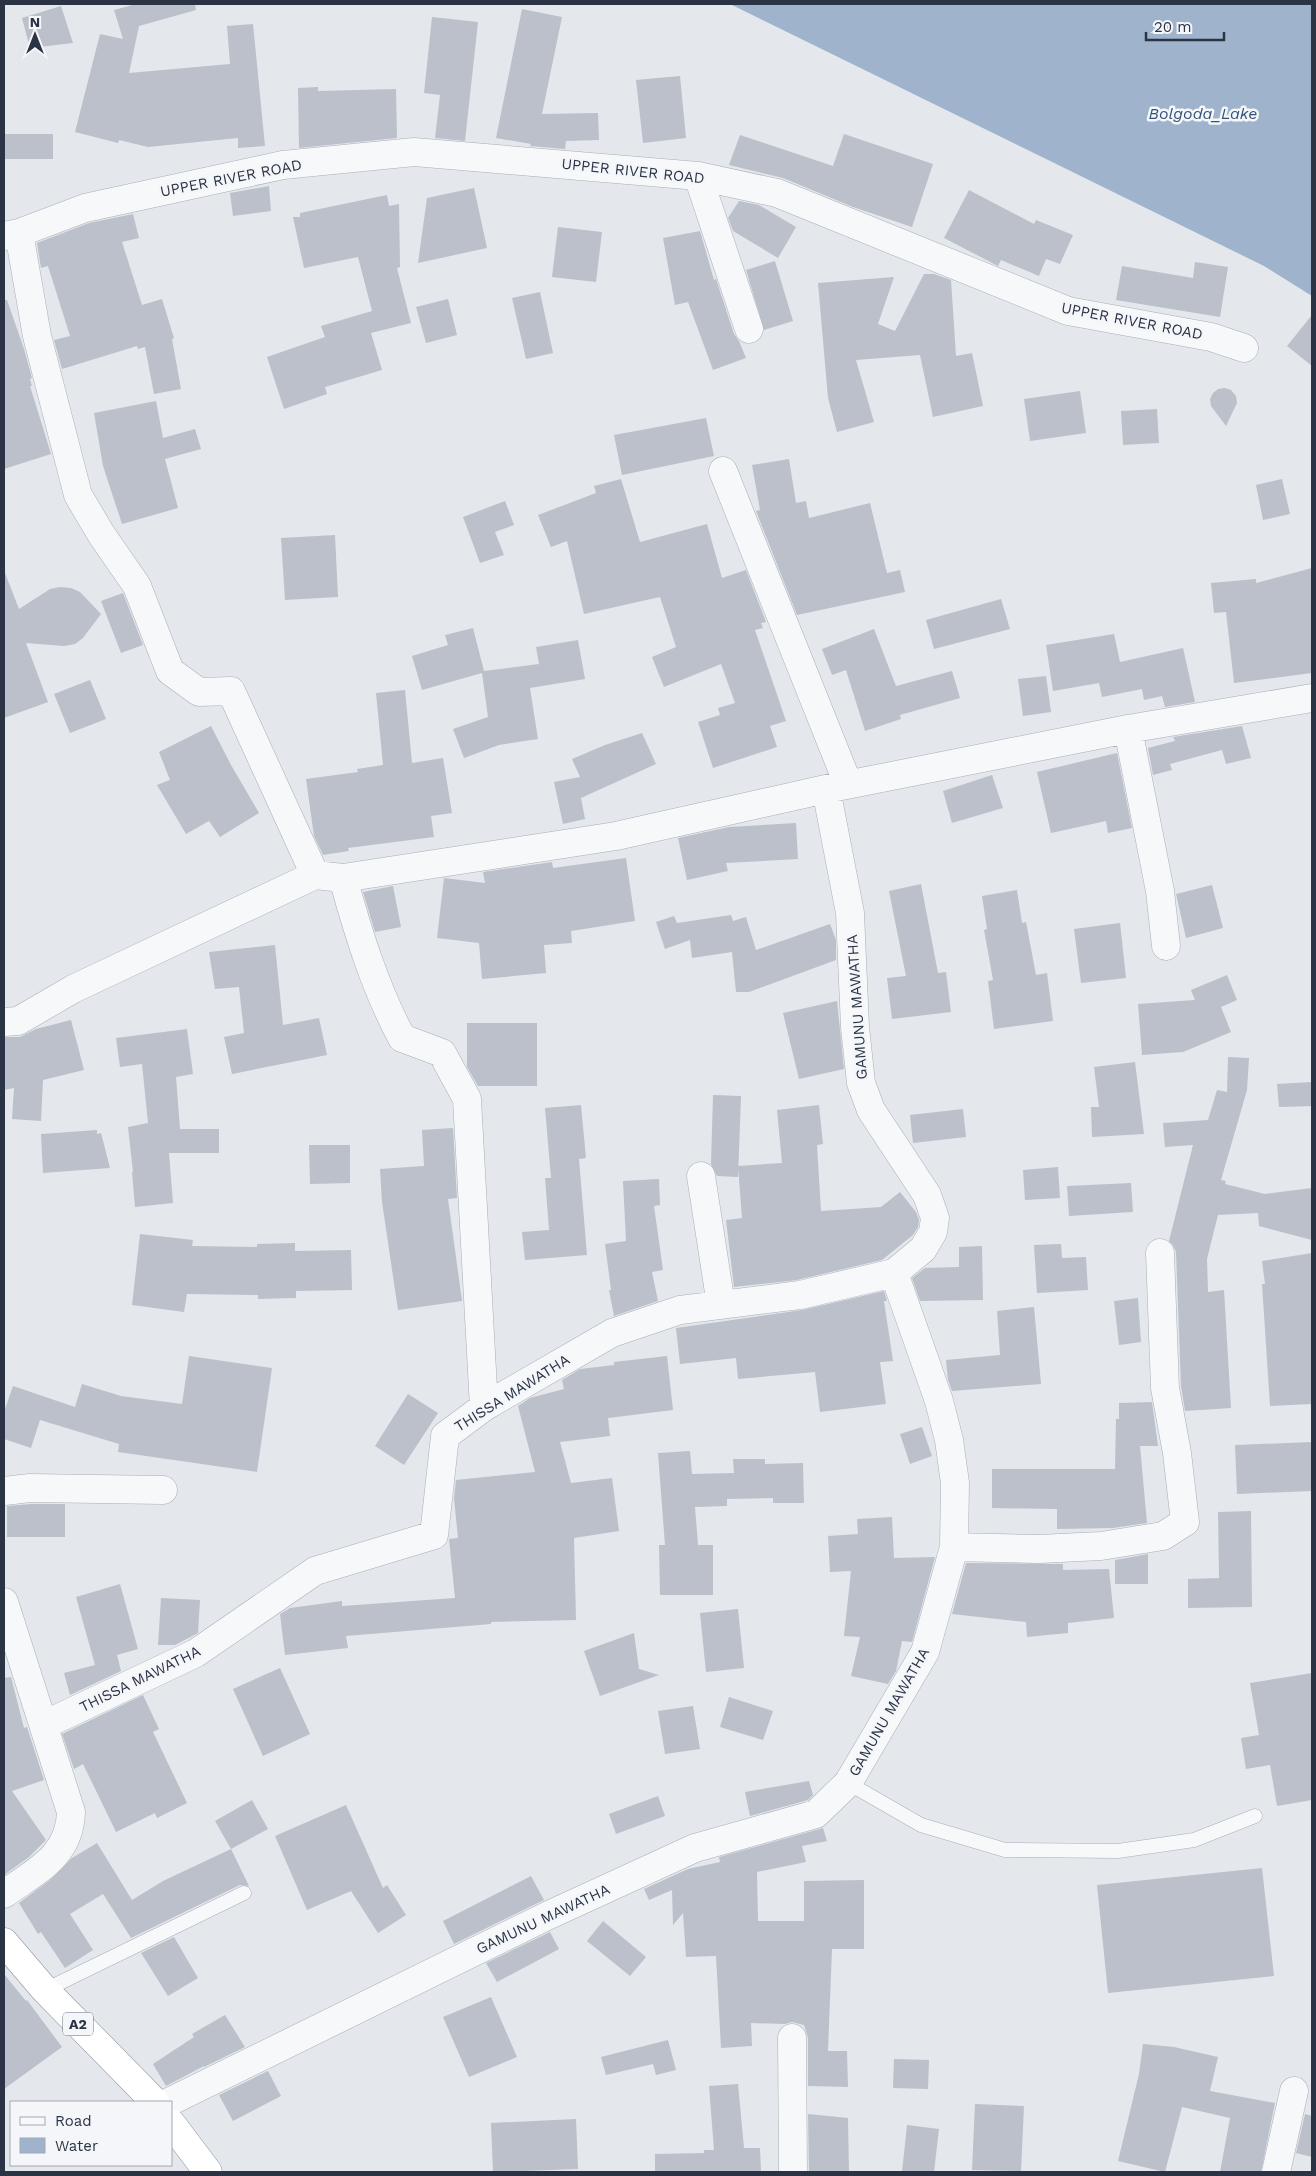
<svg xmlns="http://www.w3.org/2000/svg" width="1316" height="2176" font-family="'Work Sans',sans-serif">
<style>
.water{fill:#9fb4cc}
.building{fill:#bbc0ca}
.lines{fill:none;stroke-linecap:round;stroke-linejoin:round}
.service-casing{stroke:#a9aeb7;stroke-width:15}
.minor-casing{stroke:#a9aeb7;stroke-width:29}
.trunk-casing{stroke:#8b94a3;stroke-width:29}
.service{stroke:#f7f8fa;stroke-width:14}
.minor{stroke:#f7f8fa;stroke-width:28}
.trunk{stroke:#fff;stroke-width:28}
.labels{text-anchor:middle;stroke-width:5;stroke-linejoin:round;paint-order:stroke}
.shield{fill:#f4f6f9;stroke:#676e7b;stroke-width:1}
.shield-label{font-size:14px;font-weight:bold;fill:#2b3445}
.street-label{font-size:15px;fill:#2b3445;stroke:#f4f6f9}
.water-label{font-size:16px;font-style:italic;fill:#34527a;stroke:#f4f6f9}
</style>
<rect width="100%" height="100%" fill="#e4e7ec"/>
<!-- water -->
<path class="water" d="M 730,4 L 1312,4 L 1312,296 L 1264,266 Z"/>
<!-- building -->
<path class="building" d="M 136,4 L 195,4 L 196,10 L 139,26 L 129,73 L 230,64 L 227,26 L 253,24 L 265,146 L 238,148 L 238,138 L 148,147 L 119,140 L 118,143 L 75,132 L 100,34 L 123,39 L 114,10 Z
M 61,6 L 73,43 L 30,48 L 22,18 Z
M 522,9 L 562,17 L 542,114 L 598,113 L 599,140 L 566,141 L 565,149 L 530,146 L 531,144 L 496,138 Z
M 432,17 L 478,22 L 465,141 L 435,138 L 440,95 L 424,93 Z
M 680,76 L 686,138 L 643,143 L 636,80 Z
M 318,87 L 318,91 L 396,89 L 397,138 L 299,148 L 298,88 Z
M 4,134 L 53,134 L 53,159 L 4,159 Z
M 844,134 L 933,164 L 912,227 L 853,207 L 783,178 L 729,165 L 740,135 L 833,166 Z
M 269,186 L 271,211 L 233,216 L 230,193 Z
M 474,188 L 487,248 L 418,263 L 427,198 Z
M 969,190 L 1034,224 L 1036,220 L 1073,235 L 1060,264 L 1046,259 L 1039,276 L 1001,260 L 998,266 L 944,238 Z
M 387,195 L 389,206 L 399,204 L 400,267 L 397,268 L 411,323 L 371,333 L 382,370 L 325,387 L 327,394 L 284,409 L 267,357 L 325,337 L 321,326 L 372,311 L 358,257 L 304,268 L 293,217 L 300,217 L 300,213 Z
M 739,201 L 759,205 L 796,227 L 778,258 L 733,231 L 728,218 Z
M 133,214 L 139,238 L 122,242 L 142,305 L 162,299 L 174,338 L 172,339 L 181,389 L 154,394 L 145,347 L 138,349 L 137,346 L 62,369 L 54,340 L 70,336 L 48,266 L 41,268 L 37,243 L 89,223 Z
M 558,227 L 602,232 L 596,282 L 552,277 Z
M 700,231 L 714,280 L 716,279 L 734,334 L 739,341 L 746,358 L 713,370 L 688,302 L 675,305 L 663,238 Z
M 775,261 L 793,321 L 764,330 L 746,270 Z
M 1195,262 L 1228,267 L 1220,317 L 1116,300 L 1122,266 L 1193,278 Z
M 924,274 L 934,274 L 951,280 L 956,356 L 972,353 L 983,406 L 933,417 L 920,355 L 856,360 L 874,422 L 837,432 L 828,398 L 818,283 L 894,277 L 878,324 L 895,331 Z
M 540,292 L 553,353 L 526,359 L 512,298 Z
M 448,299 L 457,335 L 426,343 L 416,307 Z
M 4,300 L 7,300 L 24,349 L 32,378 L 30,379 L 32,386 L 30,386 L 51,454 L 4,469 Z
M 1312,315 L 1312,366 L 1287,346 Z
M 1225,388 L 1231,390 L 1236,396 L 1237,403 L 1226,426 L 1211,406 L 1210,399 L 1213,393 L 1218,389 Z
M 1080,391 L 1086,433 L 1030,441 L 1024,399 Z
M 156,401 L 163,438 L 195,429 L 201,449 L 165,459 L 178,508 L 122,524 L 103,466 L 94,413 Z
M 1157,409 L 1159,443 L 1123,445 L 1121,411 Z
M 706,418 L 714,456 L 622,475 L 614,435 Z
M 789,459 L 796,503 L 806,501 L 809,518 L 870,503 L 887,573 L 900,570 L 905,592 L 797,615 L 756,511 L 760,510 L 752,465 Z
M 621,479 L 640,542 L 707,524 L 722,578 L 746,570 L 766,622 L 761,623 L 763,628 L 755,630 L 786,721 L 770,726 L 777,747 L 713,768 L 698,722 L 720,715 L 718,708 L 735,703 L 721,664 L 664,687 L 652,657 L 676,647 L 660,597 L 584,614 L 567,541 L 551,547 L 538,515 L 596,493 L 594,486 Z
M 1282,479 L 1290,514 L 1263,520 L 1256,485 Z
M 505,501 L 514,525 L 495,532 L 504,555 L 480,563 L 463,517 Z
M 335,535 L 338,597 L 285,600 L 281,538 Z
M 1312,568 L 1312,673 L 1234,683 L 1226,612 L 1214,613 L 1211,583 L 1256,579 L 1256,583 Z
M 5,573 L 19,609 L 50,589 L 60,587 L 71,588 L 80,592 L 101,614 L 83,638 L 75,644 L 64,646 L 26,643 L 48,702 L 4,718 Z
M 123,593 L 143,645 L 121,653 L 101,601 Z
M 1001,599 L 1010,629 L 934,649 L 926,620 Z
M 473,628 L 484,671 L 539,664 L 536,647 L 578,640 L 585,679 L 530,688 L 538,739 L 499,745 L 464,758 L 453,729 L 488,717 L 482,673 L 422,690 L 412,656 L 448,645 L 445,635 Z
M 874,629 L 896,686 L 952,671 L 960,698 L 900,715 L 901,719 L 865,731 L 846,670 L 832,675 L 822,649 Z
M 1114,634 L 1120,662 L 1183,648 L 1195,702 L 1165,707 L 1162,696 L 1144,700 L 1142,689 L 1102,697 L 1099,683 L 1053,691 L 1046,645 Z
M 1046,676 L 1051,712 L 1023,716 L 1018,679 Z
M 90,680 L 106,719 L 70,733 L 54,694 Z
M 405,690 L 412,763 L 443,758 L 452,813 L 431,816 L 434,837 L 348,848 L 349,851 L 323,855 L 314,836 L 306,779 L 358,772 L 357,769 L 383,765 L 376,693 Z
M 211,726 L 231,765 L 259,813 L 220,837 L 209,821 L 186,834 L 157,785 L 170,780 L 159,752 Z
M 1242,726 L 1251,758 L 1226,764 L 1222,750 L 1170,764 L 1172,770 L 1153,775 L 1148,748 L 1175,741 L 1173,737 Z
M 642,733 L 656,764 L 581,798 L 585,819 L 563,824 L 554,782 L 580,777 L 572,759 L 605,745 Z
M 1117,753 L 1132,828 L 1108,833 L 1106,821 L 1051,833 L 1037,772 Z
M 992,775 L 1003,808 L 952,823 L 943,791 Z
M 796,823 L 798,859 L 726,863 L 728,871 L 687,880 L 678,838 L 729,827 Z
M 626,858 L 635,921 L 571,931 L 572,943 L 544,945 L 546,973 L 482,979 L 479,943 L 437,938 L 444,878 L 485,883 L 483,872 L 552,862 L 553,868 Z
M 921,884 L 938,973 L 946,972 L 951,1012 L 892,1019 L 887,978 L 906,976 L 889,891 Z
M 1212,885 L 1223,928 L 1186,938 L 1176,894 Z
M 393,886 L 401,927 L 375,932 L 363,892 Z
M 1017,890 L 1022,923 L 1026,922 L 1036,975 L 1047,973 L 1053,1021 L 994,1029 L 988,981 L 993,980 L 984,930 L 987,929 L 982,896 Z
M 731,915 L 733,921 L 746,917 L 756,950 L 830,924 L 836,940 L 836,960 L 749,992 L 736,992 L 732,952 L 692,958 L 690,940 L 665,949 L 656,922 L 674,916 L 677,923 Z
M 1120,923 L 1126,978 L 1081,983 L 1074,929 Z
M 275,945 L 283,1025 L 319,1018 L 327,1055 L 232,1074 L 224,1037 L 244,1033 L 239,987 L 215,989 L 209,952 Z
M 1227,975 L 1237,1000 L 1221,1007 L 1231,1032 L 1183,1052 L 1142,1055 L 1138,1004 L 1195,1000 L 1191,990 Z
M 837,1001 L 844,1069 L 799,1079 L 783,1013 Z
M 71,1020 L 84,1070 L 43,1080 L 41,1121 L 12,1119 L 14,1088 L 4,1090 L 4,1037 L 20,1037 L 36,1029 Z
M 467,1023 L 537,1023 L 537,1086 L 478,1086 L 467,1067 Z
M 187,1029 L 193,1074 L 176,1077 L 180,1129 L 219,1129 L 219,1153 L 169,1153 L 173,1203 L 135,1207 L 132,1172 L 133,1172 L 128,1127 L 148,1123 L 142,1064 L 120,1067 L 116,1038 Z
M 1228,1057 L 1249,1058 L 1247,1090 L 1221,1180 L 1226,1181 L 1225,1184 L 1265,1194 L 1312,1188 L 1312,1240 L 1259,1226 L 1258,1213 L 1218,1215 L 1207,1259 L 1208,1292 L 1224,1290 L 1231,1408 L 1185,1411 L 1181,1386 L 1176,1252 L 1173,1245 L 1169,1241 L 1193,1145 L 1165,1147 L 1163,1123 L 1208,1120 L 1217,1090 L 1227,1092 Z
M 1135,1062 L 1144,1134 L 1092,1137 L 1091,1107 L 1099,1107 L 1094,1067 Z
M 1312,1082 L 1312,1106 L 1279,1107 L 1277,1084 Z
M 713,1095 L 741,1096 L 738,1177 L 717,1176 L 711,1164 Z
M 581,1105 L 586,1158 L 579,1159 L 587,1255 L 525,1260 L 522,1232 L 549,1230 L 545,1178 L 551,1178 L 545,1108 Z
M 819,1105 L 823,1144 L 817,1145 L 821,1211 L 881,1207 L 900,1192 L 916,1212 L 919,1220 L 918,1227 L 913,1235 L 882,1260 L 797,1280 L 734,1287 L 726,1220 L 742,1218 L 738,1166 L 782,1163 L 777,1110 Z
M 963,1109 L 966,1137 L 913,1143 L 910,1115 Z
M 453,1128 L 457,1198 L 448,1199 L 462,1301 L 398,1310 L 382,1202 L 380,1169 L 424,1166 L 422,1130 Z
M 97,1130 L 97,1134 L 101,1133 L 110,1168 L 43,1173 L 41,1134 Z
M 309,1145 L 350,1145 L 350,1183 L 310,1184 Z
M 1058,1167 L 1060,1198 L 1025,1200 L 1023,1170 Z
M 659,1179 L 660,1205 L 654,1206 L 663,1270 L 652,1272 L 658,1301 L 614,1316 L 609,1290 L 611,1290 L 605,1244 L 626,1241 L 623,1181 Z
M 1131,1183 L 1133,1212 L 1069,1216 L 1067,1186 Z
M 140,1234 L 193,1240 L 192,1246 L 257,1247 L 257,1244 L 295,1243 L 295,1251 L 351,1250 L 352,1290 L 296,1291 L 296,1298 L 258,1299 L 258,1295 L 187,1294 L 184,1312 L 132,1305 Z
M 1061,1244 L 1062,1258 L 1086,1257 L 1088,1290 L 1037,1293 L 1034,1245 Z
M 982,1246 L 983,1300 L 920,1301 L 912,1278 L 925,1268 L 959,1267 L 959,1247 Z
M 1312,1253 L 1312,1404 L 1270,1406 L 1262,1284 L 1265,1284 L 1262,1261 Z
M 884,1291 L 887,1301 L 884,1301 L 893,1361 L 880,1362 L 886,1404 L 820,1412 L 815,1372 L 738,1379 L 736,1358 L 680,1364 L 676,1328 L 802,1310 Z
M 1138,1298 L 1141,1342 L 1119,1345 L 1114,1301 Z
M 1034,1307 L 1041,1384 L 952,1391 L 948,1380 L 946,1360 L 1000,1355 L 997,1311 Z
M 189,1356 L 272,1368 L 257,1472 L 118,1452 L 119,1444 L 40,1420 L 31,1448 L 4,1439 L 4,1412 L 13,1386 L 75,1407 L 82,1384 L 121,1396 L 182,1404 Z
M 667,1356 L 673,1410 L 608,1418 L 610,1436 L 560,1442 L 571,1483 L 612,1478 L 619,1531 L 574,1538 L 576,1620 L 491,1622 L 491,1624 L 346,1636 L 348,1648 L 285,1655 L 280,1614 L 290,1608 L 342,1601 L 342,1606 L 455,1598 L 449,1539 L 458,1538 L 454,1498 L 456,1480 L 535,1472 L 518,1406 L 530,1398 L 564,1389 L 562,1380 L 580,1369 L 614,1365 L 614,1362 Z
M 408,1394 L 438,1413 L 404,1465 L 375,1446 Z
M 1152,1402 L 1158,1446 L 1140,1446 L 1147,1523 L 1113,1528 L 1057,1529 L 1057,1509 L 992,1508 L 992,1469 L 1115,1469 L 1116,1419 L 1119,1419 L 1119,1403 Z
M 922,1427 L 932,1456 L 910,1464 L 900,1434 Z
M 1312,1442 L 1312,1491 L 1237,1494 L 1235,1445 Z
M 690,1451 L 692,1474 L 734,1473 L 733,1459 L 765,1459 L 765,1464 L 803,1463 L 804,1503 L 773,1503 L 773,1498 L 727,1499 L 727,1506 L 695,1507 L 698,1545 L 713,1545 L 713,1595 L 660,1595 L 659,1545 L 665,1545 L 658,1453 Z
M 31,1504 L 65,1504 L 65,1537 L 7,1537 L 7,1506 Z
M 1251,1511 L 1252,1607 L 1188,1608 L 1188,1579 L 1219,1578 L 1218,1512 Z
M 892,1517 L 894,1558 L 935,1557 L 912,1642 L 902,1641 L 896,1671 L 888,1684 L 851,1676 L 860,1637 L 844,1636 L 851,1571 L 830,1572 L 828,1536 L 858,1534 L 857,1519 Z
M 1148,1554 L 1148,1584 L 1115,1584 L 1115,1560 Z
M 966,1563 L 1063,1564 L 1063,1570 L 1109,1569 L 1114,1618 L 1068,1623 L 1068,1633 L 1027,1637 L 1026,1622 L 952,1614 Z
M 120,1584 L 138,1649 L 117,1655 L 121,1671 L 70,1695 L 64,1673 L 95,1665 L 76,1597 Z
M 161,1598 L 200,1600 L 198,1633 L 175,1645 L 158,1645 Z
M 738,1609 L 744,1668 L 706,1672 L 700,1613 Z
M 634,1633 L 639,1669 L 659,1675 L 600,1696 L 584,1651 Z
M 280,1668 L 310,1734 L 263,1756 L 233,1689 Z
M 1312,1673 L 1312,1800 L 1277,1806 L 1270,1765 L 1246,1769 L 1241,1738 L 1259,1735 L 1250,1683 Z
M 11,1677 L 24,1728 L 27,1727 L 44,1780 L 12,1791 L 46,1840 L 29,1857 L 4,1875 L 4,1678 Z
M 143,1695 L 159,1729 L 153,1732 L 187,1803 L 157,1818 L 155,1813 L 116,1832 L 83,1764 L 74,1769 L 62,1734 Z
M 729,1697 L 773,1711 L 763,1740 L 720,1727 Z
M 693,1706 L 700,1749 L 665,1754 L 658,1711 Z
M 809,1781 L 813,1795 L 808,1800 L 750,1816 L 745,1792 Z
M 658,1796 L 665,1816 L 616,1834 L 609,1814 Z
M 252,1800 L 268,1829 L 231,1849 L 215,1821 Z
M 346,1805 L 383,1888 L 387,1885 L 406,1915 L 378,1933 L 351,1891 L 307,1910 L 275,1836 Z
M 823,1828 L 827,1841 L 802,1846 L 806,1862 L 757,1872 L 758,1921 L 804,1921 L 804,1881 L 864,1880 L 864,1949 L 832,1949 L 828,2051 L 847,2051 L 848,2087 L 808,2086 L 808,2038 L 804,2025 L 792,2022 L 785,2024 L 751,2023 L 752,2046 L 721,2048 L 716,1956 L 686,1957 L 683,1913 L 673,1925 L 672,1890 L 649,1900 L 644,1889 L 688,1869 L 720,1862 L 719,1857 Z
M 97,1843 L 132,1900 L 163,1881 L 231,1849 L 249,1886 L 240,1885 L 131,1938 L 103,1894 L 70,1914 L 93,1950 L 65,1968 L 41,1932 L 38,1934 L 19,1903 L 49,1881 L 72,1858 Z
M 1262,1868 L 1274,1976 L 1108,1993 L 1097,1885 Z
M 531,1876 L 544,1900 L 454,1944 L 443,1921 Z
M 603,1921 L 646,1957 L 630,1976 L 587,1941 Z
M 550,1932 L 559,1949 L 497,1982 L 486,1963 Z
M 174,1937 L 198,1978 L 168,1996 L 141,1953 Z
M 4,1974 L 26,2001 L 27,2000 L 62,2047 L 4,2089 Z
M 491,1997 L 517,2057 L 469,2077 L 443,2017 Z
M 225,2015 L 245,2047 L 204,2067 L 204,2066 L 166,2086 L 153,2064 L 194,2037 L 192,2034 Z
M 668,2040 L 676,2070 L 656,2075 L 653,2064 L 606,2075 L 601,2057 Z
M 1143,2044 L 1174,2047 L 1218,2057 L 1210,2091 L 1275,2103 L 1261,2172 L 1220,2172 L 1230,2118 L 1182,2107 L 1165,2172 L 1118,2161 L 1139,2074 Z
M 894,2059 L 929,2060 L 928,2089 L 893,2088 Z
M 268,2071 L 281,2096 L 233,2121 L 219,2095 Z
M 738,2084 L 744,2148 L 760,2148 L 761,2172 L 655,2172 L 655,2154 L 704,2153 L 704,2150 L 714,2150 L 709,2086 Z
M 975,2104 L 1024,2106 L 1021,2171 L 972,2170 Z
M 808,2114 L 848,2118 L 849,2172 L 809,2172 Z
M 1305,2114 L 1312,2116 L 1312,2157 L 1296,2153 Z
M 576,2119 L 578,2169 L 493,2172 L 491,2123 Z
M 907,2125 L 939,2129 L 934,2172 L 902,2172 Z"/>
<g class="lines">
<!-- service casing -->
<g class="service-casing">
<path id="service" d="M 848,1783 L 921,1825 L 1005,1850 L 1118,1851 L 1194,1840 L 1255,1816
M 45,1990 L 244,1893"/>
</g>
<!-- minor casing -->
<g class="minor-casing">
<path id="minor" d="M 698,176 L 749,329
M 19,233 L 37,336 L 78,495 L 101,534 L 137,586 L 170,671 L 199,692 L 231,691 L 315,875
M 4,236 L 19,233 L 85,208 L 283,165 L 414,152 L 698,176 L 777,193 L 1068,311 L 1211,337 L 1244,348
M 723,471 L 848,784
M 1128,729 L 1160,891 L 1166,946
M 343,878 C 358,932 375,988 402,1038 L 442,1053 L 467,1099 L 484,1407
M 4,1022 L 18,1021 L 73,989 L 315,875 L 343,878 L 616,836 L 826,789 L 1128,729 L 1312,698
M 701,1176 L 721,1305
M 4,1491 L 30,1488 L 163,1490
M 954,1547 L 1039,1549 L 1101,1546 L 1163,1536 L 1185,1522 L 1177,1453 L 1165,1388 L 1160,1253
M 4,1602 L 71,1812 C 70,1856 36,1871 4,1894
M 44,1725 L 196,1653 L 315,1571 L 434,1535 L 445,1436 L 484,1407 L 612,1333 L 680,1310 L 800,1295 L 894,1273
M 792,2038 L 793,2172
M 169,2102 L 549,1915 L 695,1848 L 816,1814 L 848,1783 L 925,1652 L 954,1547 L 955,1483 L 949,1440 L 939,1401 L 894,1273 L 923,1249 L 933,1232 L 935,1218 L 927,1195 L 871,1110 L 861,1083 L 855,1027 L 850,913 L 826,789
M 1276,2172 L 1294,2091"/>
</g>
<!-- trunk casing -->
<g class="trunk-casing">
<path id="trunk" d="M 4,1942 L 45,1990 L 155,2102
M 171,2123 L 208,2172"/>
</g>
<!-- service -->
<use href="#service" class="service"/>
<!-- minor -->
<use href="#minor" class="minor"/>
<!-- trunk -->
<use href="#trunk" class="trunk"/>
</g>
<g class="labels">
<!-- shield labels -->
<rect class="shield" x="63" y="2012.5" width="30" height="23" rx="4"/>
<g class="shield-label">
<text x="78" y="2029">A2</text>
</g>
<!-- street labels -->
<g class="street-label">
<text transform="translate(633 171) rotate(6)" y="5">UPPER RIVER ROAD</text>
<text transform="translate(231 178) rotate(-11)" y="5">UPPER RIVER ROAD</text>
<text transform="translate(1132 321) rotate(11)" y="5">UPPER RIVER ROAD</text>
<text transform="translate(857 1007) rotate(-94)" y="5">GAMUNU MAWATHA</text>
<text transform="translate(512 1393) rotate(-32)" y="5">THISSA MAWATHA</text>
<text transform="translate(140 1679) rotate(-26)" y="5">THISSA MAWATHA</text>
<text transform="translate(889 1712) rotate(-60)" y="5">GAMUNU MAWATHA</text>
<text transform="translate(543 1919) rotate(-25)" y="5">GAMUNU MAWATHA</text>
</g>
<!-- water labels -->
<g class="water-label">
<text x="1203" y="119">Bolgoda_Lake</text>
</g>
</g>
<!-- border -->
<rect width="1316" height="2176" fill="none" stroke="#2b3445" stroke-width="10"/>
<!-- legend -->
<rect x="10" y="2101" width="162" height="65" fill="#f4f6f9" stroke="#a4a8b1"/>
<rect x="20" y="2117" width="25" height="8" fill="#f7f8fa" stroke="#a4a8b1"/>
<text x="55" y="2126" font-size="15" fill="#2b3445">Road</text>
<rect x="20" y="2138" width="25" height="15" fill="#9fb4cc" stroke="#a4a8b1"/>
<text x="55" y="2151" font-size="15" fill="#2b3445">Water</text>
<!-- north arrow -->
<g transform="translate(35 35)" stroke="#f4f6f9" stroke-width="4" paint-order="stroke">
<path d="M0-4L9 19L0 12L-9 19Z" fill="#2b3445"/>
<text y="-8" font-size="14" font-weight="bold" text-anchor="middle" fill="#2b3445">N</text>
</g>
<!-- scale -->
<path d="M1146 32v8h78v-8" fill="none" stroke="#2b3445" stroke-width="2.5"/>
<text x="1154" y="32" font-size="15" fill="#2b3445" stroke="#f4f6f9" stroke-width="4" paint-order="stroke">20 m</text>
</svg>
